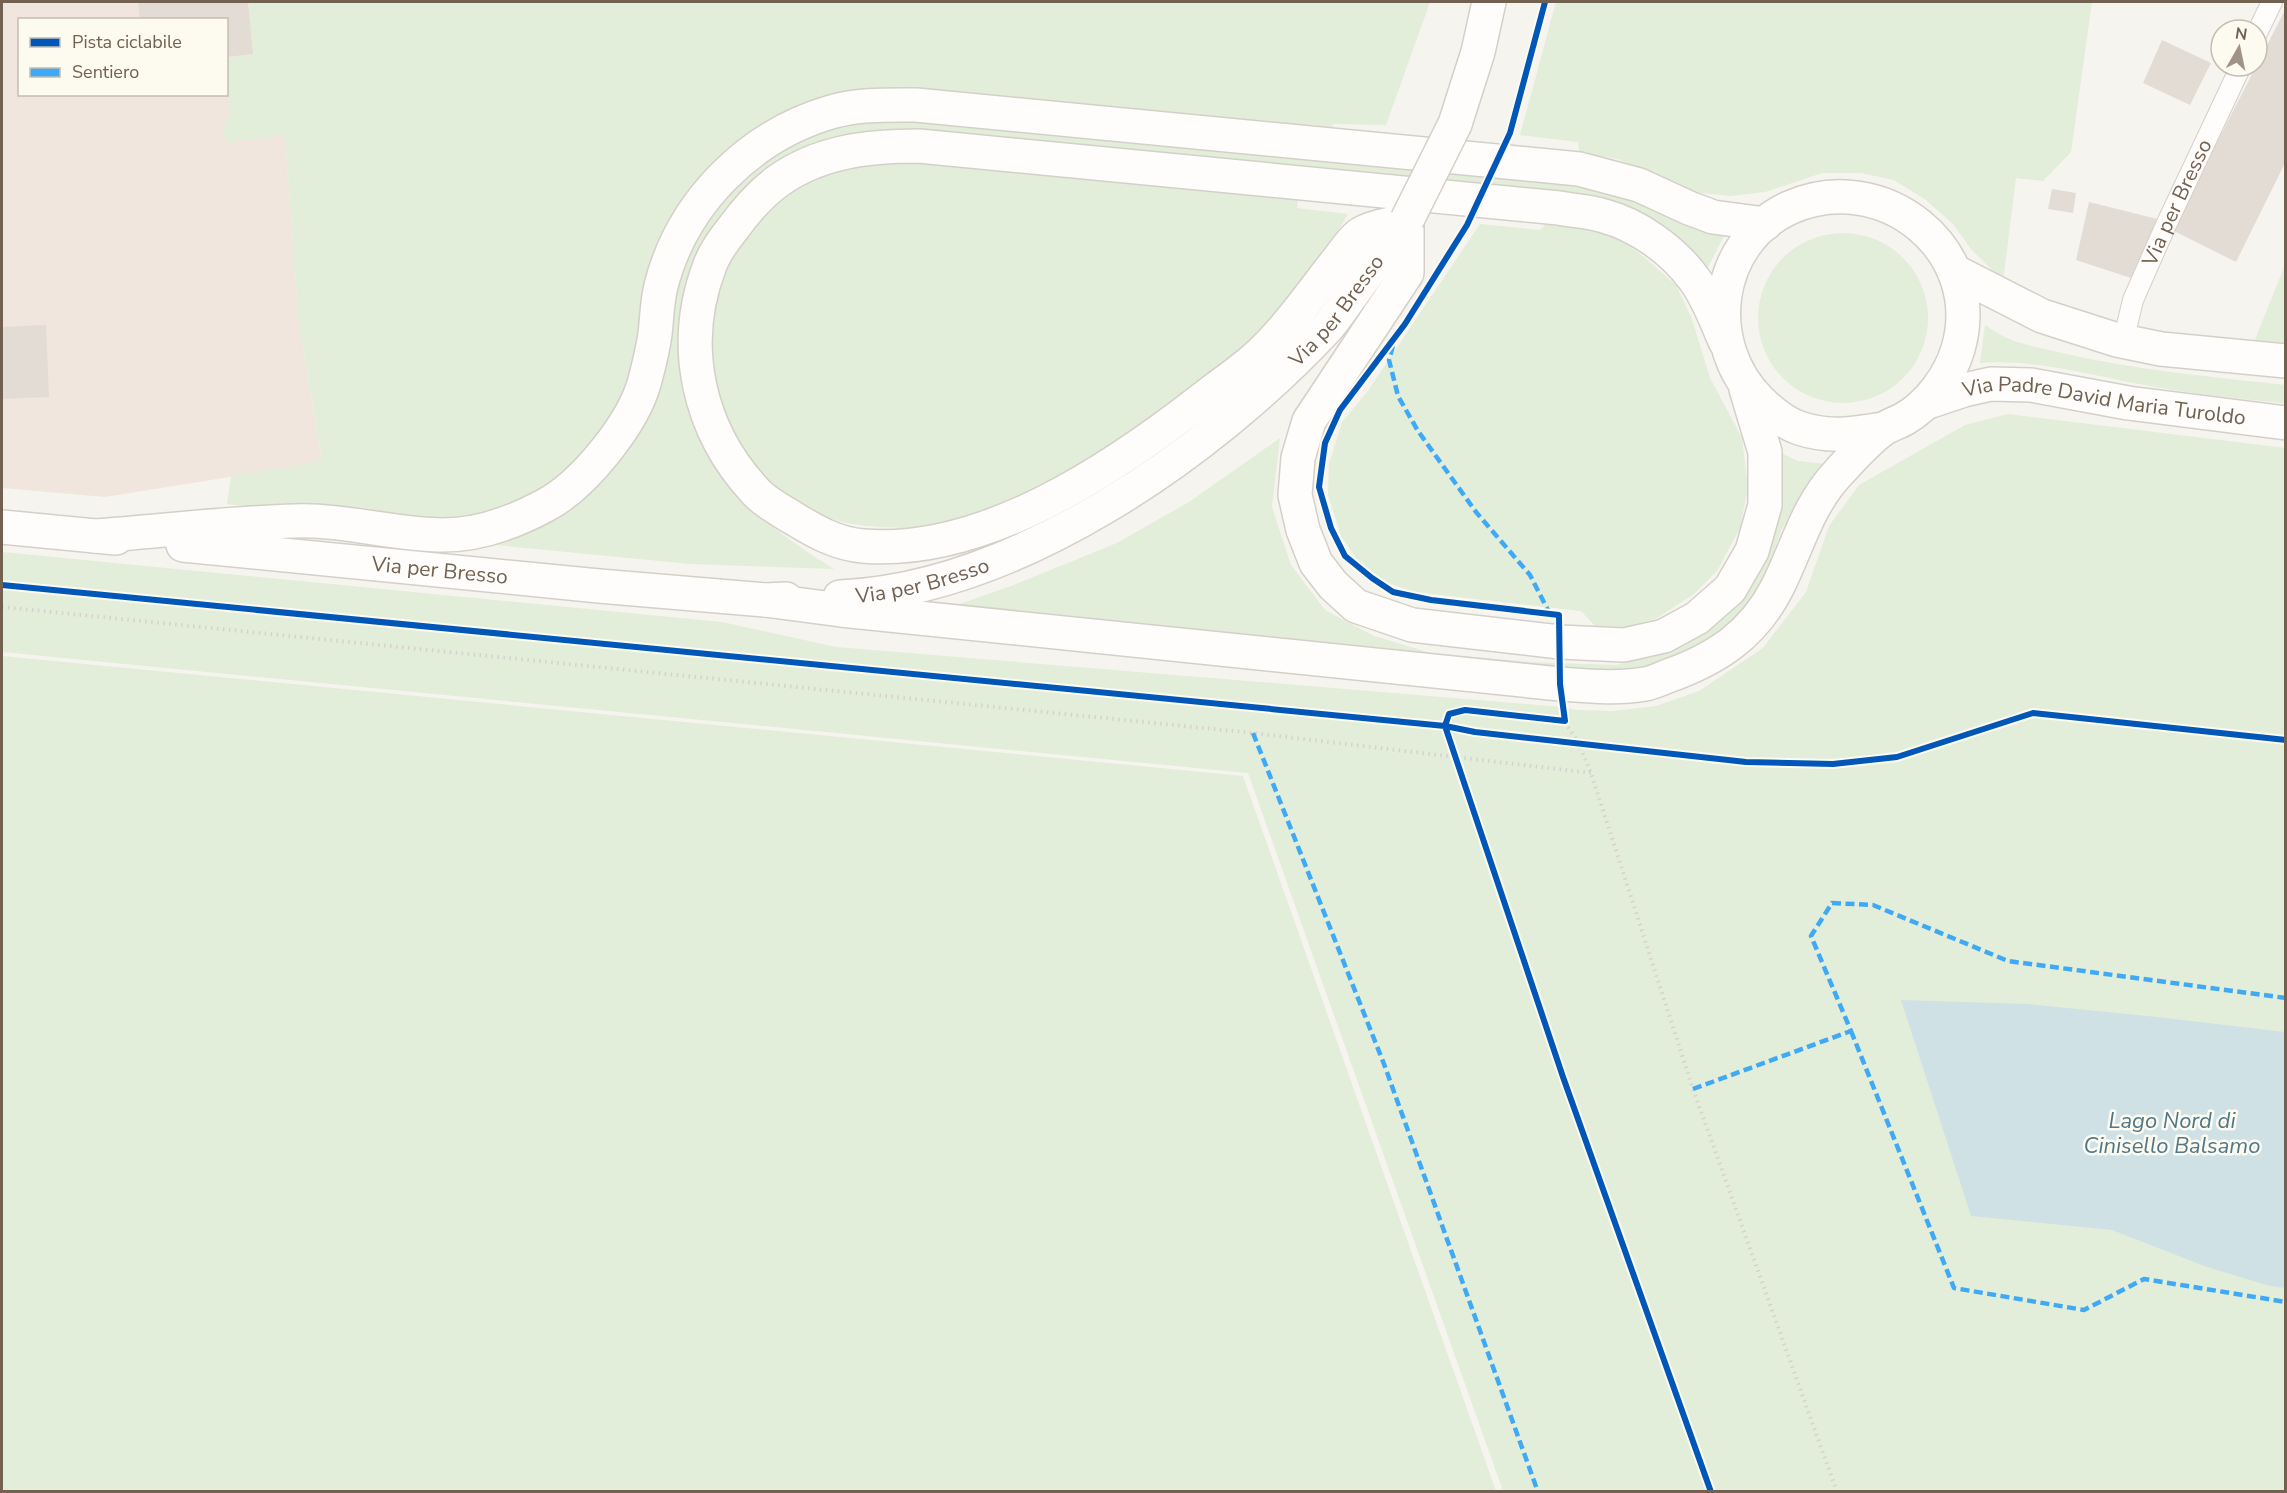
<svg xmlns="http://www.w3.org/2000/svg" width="2287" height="1493" font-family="'Nunito Sans',sans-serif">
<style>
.commercial{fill:#f0e6dd}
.green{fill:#e2edda}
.water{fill:#d0e1e6}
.building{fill:#e2dcd5}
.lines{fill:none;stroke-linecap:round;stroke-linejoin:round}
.lane-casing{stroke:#d4d0c9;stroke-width:22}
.secondary-casing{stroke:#d4d0c9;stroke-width:36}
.path{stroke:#d7d2cd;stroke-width:4;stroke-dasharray:1.5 4.5;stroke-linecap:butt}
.lane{stroke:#fefdfc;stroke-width:20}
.secondary{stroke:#fefdfc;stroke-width:33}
.secondary-bridge-casing{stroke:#d4d0c9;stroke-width:36;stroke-linecap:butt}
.secondary-bridge{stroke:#fefdfc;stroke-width:33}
.quiet{stroke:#3fa9f5;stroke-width:4.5;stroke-dasharray:9 4.5;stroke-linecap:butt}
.cycleway-casing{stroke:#fdfaf0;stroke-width:10}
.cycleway{stroke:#0057b8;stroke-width:6}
.labels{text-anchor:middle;stroke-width:5;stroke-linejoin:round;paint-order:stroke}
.street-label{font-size:21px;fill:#726150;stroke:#fdfaf0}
.water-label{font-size:22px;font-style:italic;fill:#4f788a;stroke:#fdfaf0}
</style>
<rect width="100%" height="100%" fill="#f6f4ee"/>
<!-- commercial -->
<path class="commercial" d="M 2,2 L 248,2 L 253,54 L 227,58 L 226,20 L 20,20 L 20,94 L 226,94 L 227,88 L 231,112 L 223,129 L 285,135 L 299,322 L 322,462 L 105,497 L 2,488 Z"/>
<!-- green -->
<path class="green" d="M 248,2 L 1430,2 L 1386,125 L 1333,124 L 1332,130 L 920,91 L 757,129 C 719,152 682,190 663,231 C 648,264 646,301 638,337 C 634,358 630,382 620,402 C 582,477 520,511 439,519 C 420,521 399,518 380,517 C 329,514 278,509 227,504 L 231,476 L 322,461 L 299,322 L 285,135 L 227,143 L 223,129 L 231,112 L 227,88 L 227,58 L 253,54 Z
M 1556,2 L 2092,2 L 2071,152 L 2043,181 L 2016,178 L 2003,281 L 1971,249 L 1953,224 L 1926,200 L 1894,180 L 1861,173 L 1822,173 L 1765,192 L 1730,196 L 1692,192 L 1618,159 L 1579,153 L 1578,142 L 1520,135 Z
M 874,120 L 911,120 L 1588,184 L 1728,228 L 1705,273 L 1638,213 L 1610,200 L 1577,193 L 893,129 L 854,135 L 703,244 C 665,324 669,409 725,480 C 754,516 795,545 834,569 L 690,564 L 486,544 L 562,513 L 674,296 C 677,286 678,274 682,265 C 708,207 755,155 816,134 C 835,127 854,124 874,120 Z
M 902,161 L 1298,199 L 1297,208 L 1348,214 C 1333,241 1314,266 1296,291 C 1289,302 1282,314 1273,324 C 1259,339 1239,351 1223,365 C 1196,386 1170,410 1141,431 C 1126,442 1107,450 1091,459 C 1065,473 1039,487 1014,501 C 1002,507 990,516 978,519 C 936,530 856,533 817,513 C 672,442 677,234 828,173 C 851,164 877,163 902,161 Z
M 1547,223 L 1589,227 L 1620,239 L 1644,257 L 1676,285 L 1692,319 L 1710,378 L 1742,438 L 1748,488 L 1740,528 L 1717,571 L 1694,594 L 1657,618 L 1627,627 L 1595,626 L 1581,611 L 1413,592 L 1384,581 L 1358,561 L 1341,536 L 1328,495 L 1329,464 L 1342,422 L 1367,392 L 1480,224 L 1540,230 Z
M1758 318a85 85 0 1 1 170 0a85 85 0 1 1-170 0Z
M 2285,265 L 2285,346 L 2254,342 Z
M 1985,325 C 2010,344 2033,346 2062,353 C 2136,370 2211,377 2285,385 L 2285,403 C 2236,399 2188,393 2139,384 C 2086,374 2035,359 1980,363 Z
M 2008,414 L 2285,448 L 2285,1491 L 1503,1491 L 1248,773 L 2,652 L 2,552 L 722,622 L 836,647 L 1562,707 L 1576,710 L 1613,711 L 1656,706 L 1699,691 L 1763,648 L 1806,592 L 1829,526 L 1859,485 L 1965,425 Z
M 1280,438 L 1272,507 L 1291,565 L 1325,610 L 1374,636 L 1431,653 L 1531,662 L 1616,665 L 1672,651 L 1716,621 L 1773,449 L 1798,461 L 1827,464 L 1803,491 L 1781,531 L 1765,578 L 1738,615 L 1702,646 L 1628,674 L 943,610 L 1011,586 L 1117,543 L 1189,502 Z
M 2,656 L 1243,776 L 1496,1491 L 2,1491 Z"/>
<!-- water -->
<path class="water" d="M 1901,1000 L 2027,1004 L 2157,1017 L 2285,1032 L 2285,1288 L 2270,1286 L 2207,1267 L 2112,1230 L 1971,1216 Z"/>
<!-- building -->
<path class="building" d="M 138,2 L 248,2 L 253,54 L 226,57 L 226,20 L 140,20 Z
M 2286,8 L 2286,161 L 2236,262 L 2172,230 Z
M 2162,40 L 2211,63 L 2190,105 L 2143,83 Z
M 2052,189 L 2076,193 L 2073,213 L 2048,209 Z
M 2089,202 L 2157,219 L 2131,278 L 2076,260 Z
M 46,325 L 49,397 L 2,399 L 2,327 Z"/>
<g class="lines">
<!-- lane casing -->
<g class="lane-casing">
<g id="lane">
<path d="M 2257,33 L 2272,2"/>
<path id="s1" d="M 2123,342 L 2133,300 L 2166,225 L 2241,66"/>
</g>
</g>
<!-- secondary casing -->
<g class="secondary-casing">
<g id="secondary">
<path d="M 1455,124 L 1478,52 L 1489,2"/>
<path d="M 1407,220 C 1395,223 1367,228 1359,235 C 1349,243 1342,256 1334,265 C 1312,293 1286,330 1260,354 C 1243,370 1223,383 1204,398 C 1113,469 984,556 863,546 C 837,544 814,531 793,518 C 780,510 765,502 756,492 C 698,430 679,345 710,265 C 715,252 725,238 734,227 C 747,209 760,194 778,181 C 820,151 869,146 919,146 L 1559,208 C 1574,211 1590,211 1604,216 C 1638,225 1674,251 1694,279 C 1708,297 1716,321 1725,341"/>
<path d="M 1407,220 L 1407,273 L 1309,421 L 1298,458 L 1295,495 L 1303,530 L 1316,563 L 1333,585 L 1356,606 L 1412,625 L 1560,642 L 1624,645 L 1664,636 L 1697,618 L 1730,589 L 1752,551 L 1765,505 L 1765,452 L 1746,389"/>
<path d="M 1954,271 L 2042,316 L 2117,340 L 2161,349 L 2286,361"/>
<path id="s2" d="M 1925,403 L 1964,390 L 1991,384 L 2031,385 L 2128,403 L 2286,423"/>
<path d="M 2,527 L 116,538"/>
<path d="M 94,536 C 161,531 228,523 295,521 C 344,519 394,535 443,535 C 477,535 514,522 544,506 C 583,486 634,423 645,380 C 649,365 653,349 655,334 C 657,318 657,301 661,286 C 682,203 749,136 831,112 C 858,104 888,105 916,105 L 1579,169 L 1639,185 L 1689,208 L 1713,217 L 1765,224"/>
<path id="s3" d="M 183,545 L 599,586 L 765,600 L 786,599"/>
<path id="s4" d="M 840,597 C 1016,589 1209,454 1326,329 C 1336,318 1344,305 1353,293 C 1371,268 1389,244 1407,220"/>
<path d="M 765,600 L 841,610 L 1560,684 C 1588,686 1618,689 1645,684 C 1652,683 1660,679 1668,676 C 1716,659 1753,635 1777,588 C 1798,547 1806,507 1839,472 C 1852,458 1867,441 1882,430 C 1889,425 1897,423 1904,419 C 1929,405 1950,376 1958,349 C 1987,249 1882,166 1789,208 C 1713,244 1703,345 1760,401 C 1771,412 1784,423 1799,428 C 1829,438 1853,434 1883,429"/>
</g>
</g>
<!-- path -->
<path class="path" d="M 2,607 L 1253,733 L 1591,773
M 1565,722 L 1579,744 L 1591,773 L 1693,1089 L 1837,1492"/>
<!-- lane -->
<use href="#lane" class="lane"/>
<!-- secondary -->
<use href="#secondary" class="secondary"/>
<!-- secondary-bridge casing -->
<g class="secondary-bridge-casing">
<path id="secondary-bridge" d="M 1407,220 L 1455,124"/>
</g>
<!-- secondary-bridge -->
<use href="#secondary-bridge" class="secondary-bridge"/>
<!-- quiet -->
<path class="quiet" d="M 1393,346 L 1389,360 L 1398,396 L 1418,431 L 1476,512 L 1530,575 L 1550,614
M 1253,733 L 1384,1064 L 1538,1492
M 1851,1031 L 1954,1288 L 2084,1310 L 2144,1279 L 2286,1302
M 1693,1089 L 1851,1031 L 1811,936 L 1832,903 L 1873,905 L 2008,961 L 2286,998"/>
<!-- cycleway casing -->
<g class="cycleway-casing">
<path id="cycleway" d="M 1545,2 L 1510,133 L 1467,225 L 1405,324 L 1340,410 L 1325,443 L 1319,487 L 1331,528 L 1345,556 L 1372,578 L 1393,592 L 1431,600 L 1559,615 L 1560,684 L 1565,721 L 1465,710 L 1449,714 L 1445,726 L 1563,1077 L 1711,1492
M 2,585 L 1445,726 L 1475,732 L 1746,762 L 1833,764 L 1897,757 L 2033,713 L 2286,740"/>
</g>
<!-- cycleway -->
<use href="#cycleway" class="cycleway"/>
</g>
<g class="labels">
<!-- street labels -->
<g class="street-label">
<text dy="7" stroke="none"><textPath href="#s1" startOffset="150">Via per Bresso</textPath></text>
<text dy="7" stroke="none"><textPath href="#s4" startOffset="588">Via per Bresso</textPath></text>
<text dy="7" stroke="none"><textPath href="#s2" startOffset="183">Via Padre David Maria Turoldo</textPath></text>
<text dy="7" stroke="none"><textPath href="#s3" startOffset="258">Via per Bresso</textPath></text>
<text dy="7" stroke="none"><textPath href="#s4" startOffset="84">Via per Bresso</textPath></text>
</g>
<!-- water labels -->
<g class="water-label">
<text x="2172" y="1128">Lago Nord di<tspan x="2172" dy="25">Cinisello Balsamo</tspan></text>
</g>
</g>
<!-- border -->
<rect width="2287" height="1493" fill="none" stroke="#726150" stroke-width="6"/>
<!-- legend -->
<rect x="18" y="18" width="210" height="78" fill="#fdfaf0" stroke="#c5bdb0" stroke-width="1.5"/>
<rect x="30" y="38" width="30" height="9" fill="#0057b8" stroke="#c5bdb0" stroke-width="1.5"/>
<text x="72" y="48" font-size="18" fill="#726150">Pista ciclabile</text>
<rect x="30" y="68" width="30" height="9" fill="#3fa9f5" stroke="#c5bdb0" stroke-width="1.5"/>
<text x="72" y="78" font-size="18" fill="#726150">Sentiero</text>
<!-- north arrow -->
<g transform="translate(2239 48) rotate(9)"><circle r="28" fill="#fdfaf0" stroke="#c5bdb0" stroke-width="1.5"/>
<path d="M0-4.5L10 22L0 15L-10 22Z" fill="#a09487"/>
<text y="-9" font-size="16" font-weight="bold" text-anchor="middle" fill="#726150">N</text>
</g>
</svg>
